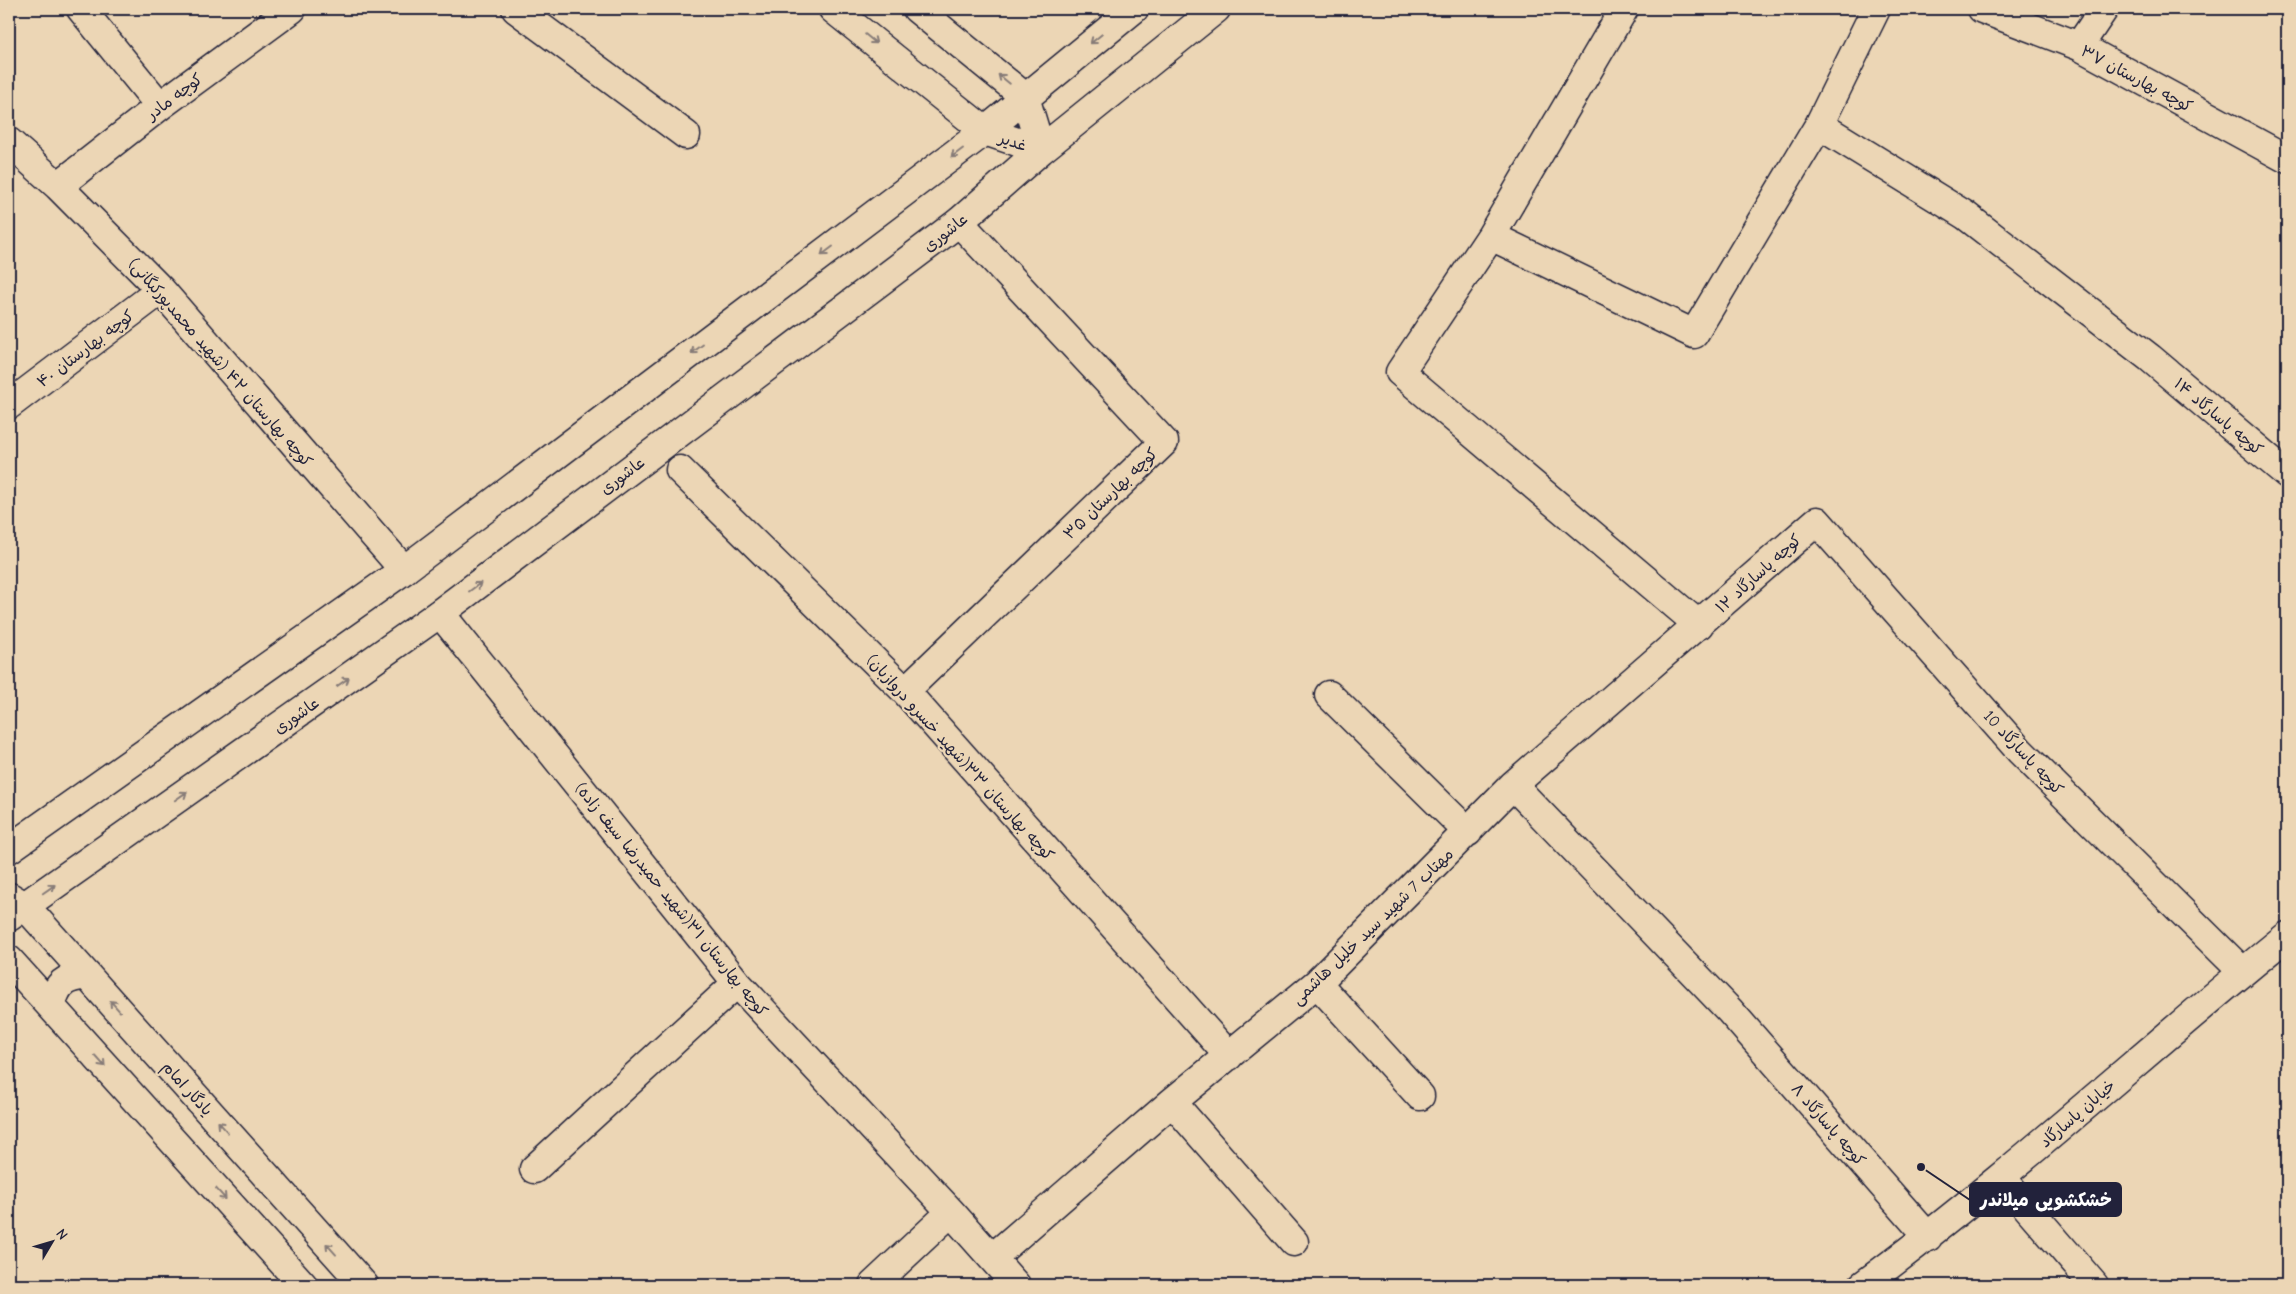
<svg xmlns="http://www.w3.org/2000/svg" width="2296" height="1294" font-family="'Comic Neue','Playpen Sans Arabic',sans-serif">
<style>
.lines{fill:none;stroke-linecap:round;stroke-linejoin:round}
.street-casing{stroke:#22223b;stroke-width:31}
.secondary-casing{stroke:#22223b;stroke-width:31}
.street{stroke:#ecd6b5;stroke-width:28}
.secondary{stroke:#ecd6b5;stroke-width:28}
.oneway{stroke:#877c78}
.labels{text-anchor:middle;stroke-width:4.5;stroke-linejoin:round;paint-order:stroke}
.street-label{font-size:16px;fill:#22223b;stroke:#ecd6b5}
.leader{fill:none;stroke:#22223b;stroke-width:2}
.callout-dot{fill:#22223b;stroke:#ecd6b5;stroke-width:2}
.callout{fill:#22223b;stroke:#22223b;stroke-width:2}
.callout-label{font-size:18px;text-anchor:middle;font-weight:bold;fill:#fff}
</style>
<rect width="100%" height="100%" fill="#ecd6b5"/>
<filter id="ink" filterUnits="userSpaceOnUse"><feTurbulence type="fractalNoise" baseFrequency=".02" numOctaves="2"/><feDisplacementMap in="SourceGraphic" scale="10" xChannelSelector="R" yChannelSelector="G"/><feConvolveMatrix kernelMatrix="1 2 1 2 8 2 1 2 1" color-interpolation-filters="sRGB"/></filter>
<g filter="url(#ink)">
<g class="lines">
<!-- street casing -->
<g class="street-casing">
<path id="street" d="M 81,9 L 160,106
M 516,9 L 686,135
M 1624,9 L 1491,236 L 1400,372 L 1699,625
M 1982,9 L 2079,46 L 2287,159
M 2079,46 L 2104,9
M 1819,125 L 1965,215 L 2150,358 L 2287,474
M 9,142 L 58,186 L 161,290 L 404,570
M 58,186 L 160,106 L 292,9
M 1491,236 L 1694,334 L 1819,125 L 1876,9
M 9,405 L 161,290
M 680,470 L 905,691 L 1229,1056
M 440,613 L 737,983 L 951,1212 L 1016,1285
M 905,691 L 1164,442 L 959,222
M 1329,695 L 1468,832
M 1513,785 L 1730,1011 L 1928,1237
M 1317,983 L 1420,1096
M 1172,1102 L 1294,1242
M 534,1169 L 737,983
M 2002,1178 L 2094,1285
M 992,1258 L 1172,1102 L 1317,983 L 1513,785 L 1817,521 L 2020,751 L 2243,972
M 873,1285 L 951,1212
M 1863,1285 C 2011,1176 2145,1051 2287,936"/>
</g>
<!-- secondary casing -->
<g class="secondary-casing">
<path id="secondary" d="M 833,9 L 985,131 L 1041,150
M 917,9 L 1025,97 L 1041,150
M 9,849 L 404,570 L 985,131 L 1134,9
M 10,897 L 25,906 L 364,1285
M 9,917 L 440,613 L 959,222 L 1041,150 L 1216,9
M 9,960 L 303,1285
M 51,1005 C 58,983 63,978 87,975"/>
</g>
<!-- street -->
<use href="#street" class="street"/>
<!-- secondary -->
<use href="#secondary" class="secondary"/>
</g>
<!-- one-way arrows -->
<defs><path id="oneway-shaft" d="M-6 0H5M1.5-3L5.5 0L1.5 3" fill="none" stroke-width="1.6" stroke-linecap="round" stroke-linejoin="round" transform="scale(1.25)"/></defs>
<g class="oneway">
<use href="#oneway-shaft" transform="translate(871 39) rotate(39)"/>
<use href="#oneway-shaft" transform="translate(1096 39) rotate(141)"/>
<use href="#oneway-shaft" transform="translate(1004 79) rotate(-141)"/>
<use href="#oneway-shaft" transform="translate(957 153) rotate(143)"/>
<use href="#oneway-shaft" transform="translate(827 251) rotate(143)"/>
<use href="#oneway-shaft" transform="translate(697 349) rotate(143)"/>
<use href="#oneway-shaft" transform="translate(475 587) rotate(-37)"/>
<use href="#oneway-shaft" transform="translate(343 682) rotate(-35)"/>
<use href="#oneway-shaft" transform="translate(181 796) rotate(-35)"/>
<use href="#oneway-shaft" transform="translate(49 889) rotate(-35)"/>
<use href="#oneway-shaft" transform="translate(115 1006) rotate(-132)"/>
<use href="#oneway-shaft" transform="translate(100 1061) rotate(48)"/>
<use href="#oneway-shaft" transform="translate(223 1127) rotate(-132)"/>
<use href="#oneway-shaft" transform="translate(221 1194) rotate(48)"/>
<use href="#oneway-shaft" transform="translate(331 1249) rotate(-132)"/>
</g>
</g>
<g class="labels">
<!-- street labels -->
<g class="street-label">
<text transform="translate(2137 78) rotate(28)" y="6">کوچه بهارستان ۳۷</text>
<text transform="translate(174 96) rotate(-37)" y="6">کوچه مادر</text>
<text transform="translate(1013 141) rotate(18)" y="6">غدیر</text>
<text transform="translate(945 232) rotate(-38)" y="6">عاشوری</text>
<text transform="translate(85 348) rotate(-37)" y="6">کوچه بهارستان ۴۰</text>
<text transform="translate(221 362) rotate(49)" y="6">کوچه بهارستان ۴۲ (شهید محمدپورکبگانی)</text>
<text transform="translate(2219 416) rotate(40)" y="6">کوچه پاسارگاد ۱۴</text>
<text transform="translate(622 475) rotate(-37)" y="6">عاشوری</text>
<text transform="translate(1110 493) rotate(-44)" y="6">کوچه بهارستان ۳۵</text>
<text transform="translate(1758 573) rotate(-42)" y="6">کوچه پاسارگاد ۱۲</text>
<text transform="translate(296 715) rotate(-35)" y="6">عاشوری</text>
<text transform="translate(2024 752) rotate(47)" y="6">کوچه پاسارگاد 10</text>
<text transform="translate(961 757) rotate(48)" y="6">کوچه بهارستان ۳۳(شهید خسرو دروازبان)</text>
<text transform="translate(672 899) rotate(51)" y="6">کوچه بهارستان ۳۱(شهید حمیدرضا سیف زاده)</text>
<text transform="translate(1372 926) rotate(-44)" y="6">مهتاب 7 شهید سید خلیل هاشمی</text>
<text transform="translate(188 1088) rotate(48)" y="6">یادگار امام</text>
<text transform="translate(2077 1113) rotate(-41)" y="6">خیابان پاسارگاد</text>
<text transform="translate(1829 1124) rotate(49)" y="6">کوچه پاسارگاد ۸</text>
</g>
</g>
<!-- callouts -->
<path class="leader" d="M1921 1167L1970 1200"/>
<circle class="callout-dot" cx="1921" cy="1167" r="5"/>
<rect class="callout" x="1970" y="1183" width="151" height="33" rx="5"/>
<g class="callout-label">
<text x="2046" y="1206">خشکشویی میلاندر</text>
</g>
<!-- margin -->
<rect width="2296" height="1294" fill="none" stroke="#ecd6b5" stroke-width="30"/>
<rect x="15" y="15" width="2266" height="1264" fill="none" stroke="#22223b" stroke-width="2" filter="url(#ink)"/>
<!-- north arrow -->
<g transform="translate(52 1242) rotate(52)" stroke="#ecd6b5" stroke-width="4" paint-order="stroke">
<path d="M0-4L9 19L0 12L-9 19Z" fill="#22223b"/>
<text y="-8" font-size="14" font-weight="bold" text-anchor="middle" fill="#22223b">N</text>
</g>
</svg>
